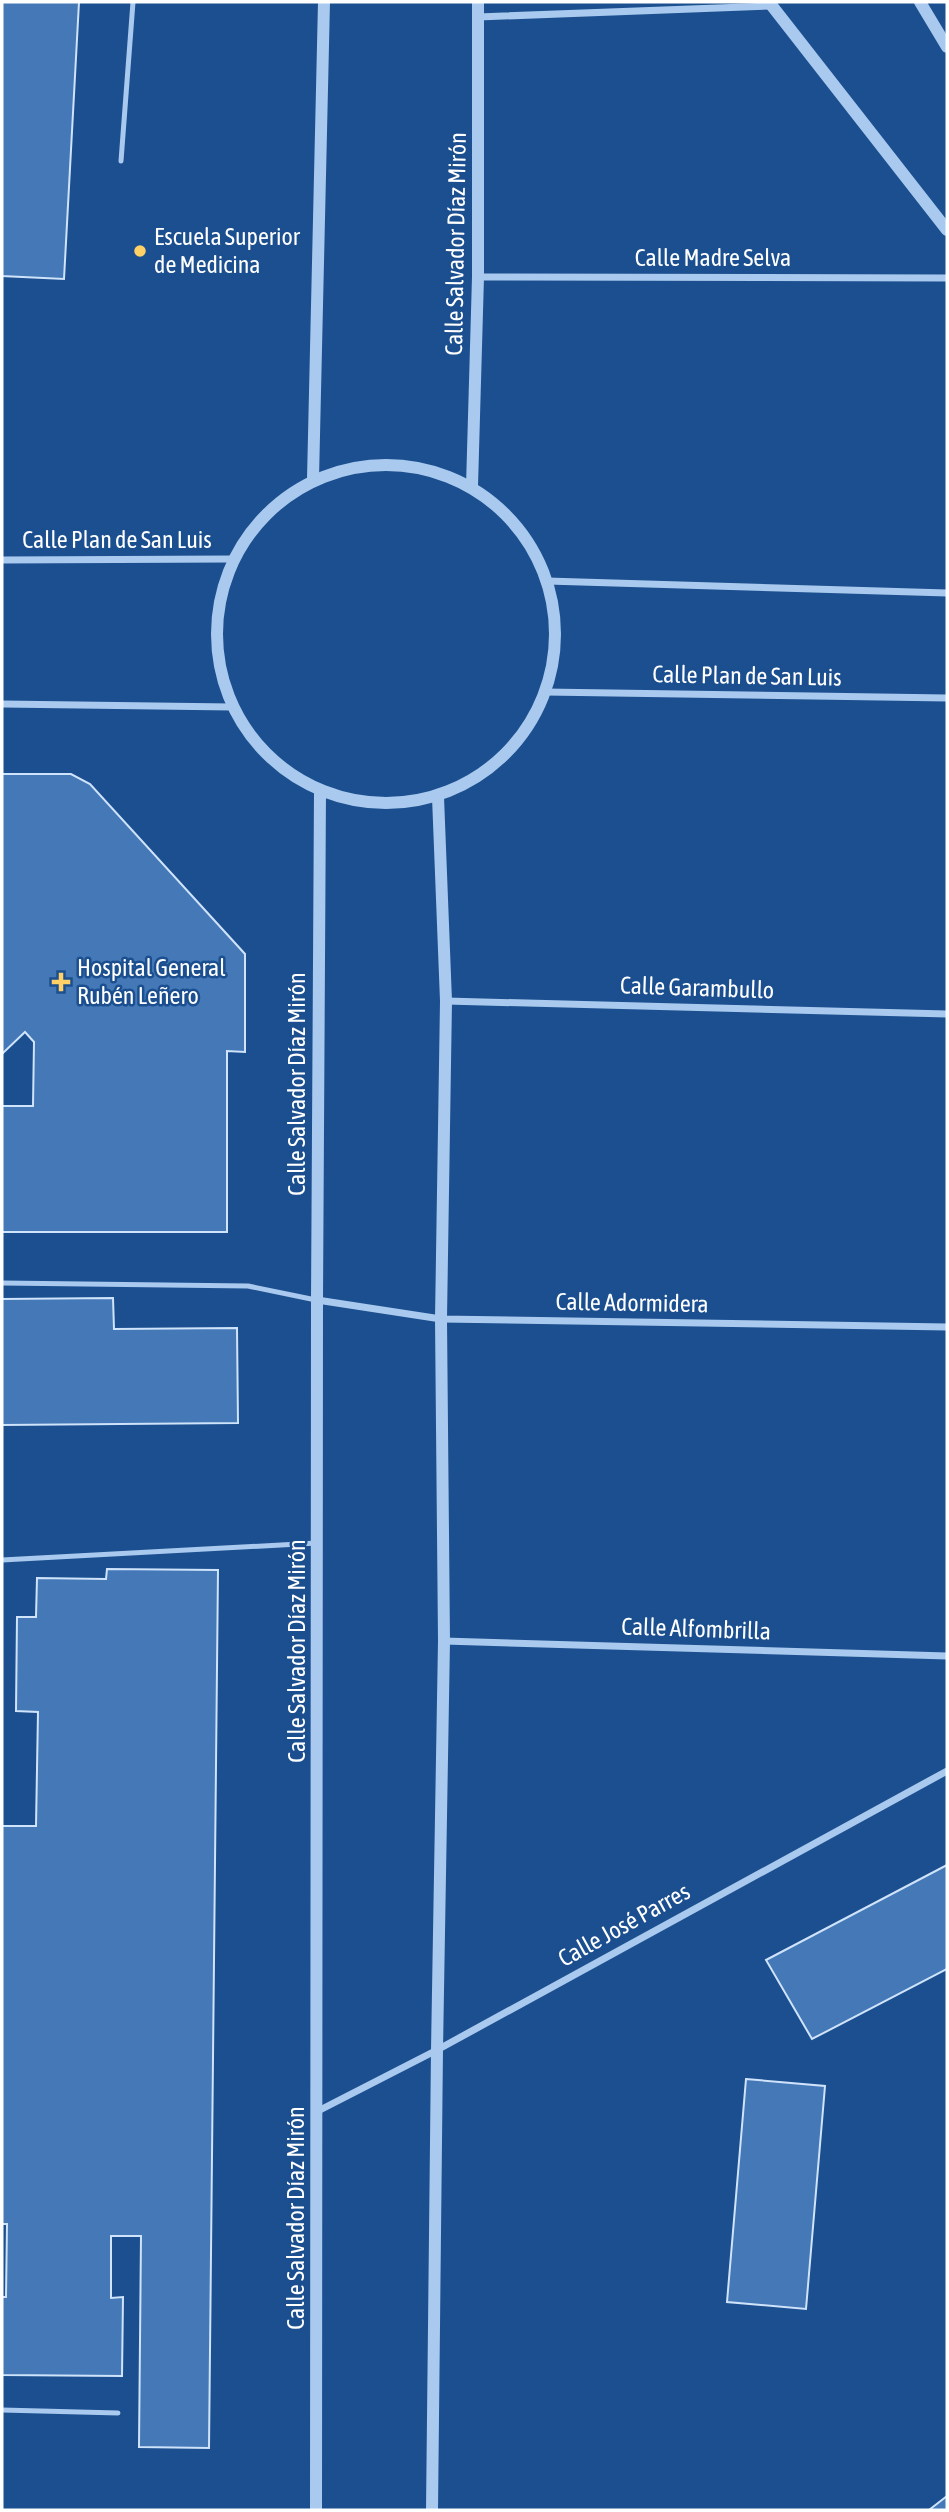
<svg xmlns="http://www.w3.org/2000/svg" width="949" height="2512" font-family="'Asap Condensed',sans-serif">
<style>
.building{fill:#4478b7;stroke:#cfe3fa;stroke-width:2}
.lines{fill:none;stroke-linecap:round;stroke-linejoin:round}
.service{stroke:#a9c9ee;stroke-width:5}
.minor{stroke:#a9c9ee;stroke-width:7}
.tertiary{stroke:#a9c9ee;stroke-width:12}
.poi-dot{fill:#ffd166;stroke:#1b4f8f;stroke-width:2.5}
.labels{text-anchor:middle;stroke-width:5;stroke-linejoin:round;paint-order:stroke}
.poi-label{font-size:24px;fill:#fff;stroke:#1b4f8f;text-anchor:start}
.street-label{font-size:24px;fill:#fff;stroke:#1b4f8f}
</style>
<rect width="100%" height="100%" fill="#1b4f8f"/>
<!-- building -->
<path class="building" d="M 2,2 L 79,2 L 64,279 L 2,276 Z
M 2,774 L 71,774 L 90,784 L 245,954 L 245,1052 L 227,1051 L 227,1232 L 2,1232 L 2,1106 L 33,1106 L 34,1042 L 25,1032 L 2,1054 Z
M 113,1298 L 114,1329 L 237,1328 L 238,1423 L 2,1425 L 2,1299 Z
M 107,1569 L 218,1570 L 209,2448 L 139,2447 L 141,2236 L 111,2236 L 111,2298 L 123,2297 L 122,2376 L 2,2375 L 2,2297 L 6,2297 L 7,2224 L 2,2224 L 2,1826 L 36,1826 L 38,1712 L 16,1711 L 17,1617 L 36,1617 L 37,1578 L 106,1579 Z
M 947,1865 L 947,1969 L 812,2039 L 766,1960 Z
M 746,2079 L 825,2086 L 806,2309 L 727,2302 Z
M 947,2496 L 947,2510 L 929,2510 Z"/>
<g class="lines">
<!-- service -->
<path class="service" d="M 121,161 L 133,2
M 2,1283 L 248,1286 L 316,1300
M 2,1560 L 317,1543
M 2,2410 L 118,2413"/>
<!-- minor -->
<path class="minor" d="M 478,17 L 771,6
M 478,277 L 947,278
M 2,560 L 232,559
M 547,581 L 947,593
M 545,692 L 947,698
M 2,704 L 232,707
M 446,1001 L 947,1014
M 317,1300 L 441,1319 L 947,1327
M 444,1641 L 947,1656
M 318,2111 L 437,2050 L 947,1771"/>
<!-- tertiary -->
<path class="tertiary" d="M 769,2 L 947,230
M 920,2 L 947,47
M217 634a169 169 0 1 1 338 0a169 169 0 1 1-338 0Z
M 313,479 L 324,2
M 472,486 L 478,277 L 478,2
M 316,2510 L 317,1300 L 320,791
M 432,2510 L 437,2050 L 444,1641 L 441,1319 L 446,1001 L 438,797"/>
</g>
<!-- markers -->
<g class="poi-dot">
<circle cx="140" cy="251" r="7"/>
<path d="M57.5 971.5h7v7h7v7h-7v7h-7v-7h-7v-7h7z"/>
</g>
<g class="labels">
<!-- poi labels -->
<g class="poi-label">
<text x="154" y="245">Escuela Superior<tspan x="154" dy="28">de Medicina</tspan></text>
<text x="77" y="976">Hospital General<tspan x="77" dy="28">Rubén Leñero</tspan></text>
</g>
<!-- street labels -->
<g class="street-label">
<text transform="translate(456 244) rotate(-89)" y="8">Calle Salvador Díaz Mirón</text>
<text x="713" y="266">Calle Madre Selva</text>
<text x="117" y="548">Calle Plan de San Luis</text>
<text transform="translate(747 676) rotate(1)" y="8">Calle Plan de San Luis</text>
<text transform="translate(697 988) rotate(2)" y="8">Calle Garambullo</text>
<text transform="translate(297 1084) rotate(-90)" y="8">Calle Salvador Díaz Mirón</text>
<text transform="translate(632 1303) rotate(1)" y="8">Calle Adormidera</text>
<text transform="translate(696 1629) rotate(2)" y="8">Calle Alfombrilla</text>
<text transform="translate(297 1651) rotate(-90)" y="8">Calle Salvador Díaz Mirón</text>
<text transform="translate(624 1925) rotate(-29)" y="8">Calle José Parres</text>
<text transform="translate(296 2218) rotate(-90)" y="8">Calle Salvador Díaz Mirón</text>
</g>
</g>
<!-- border -->
<rect width="949" height="2512" fill="none" stroke="#ffffff" stroke-width="7"/>
</svg>
